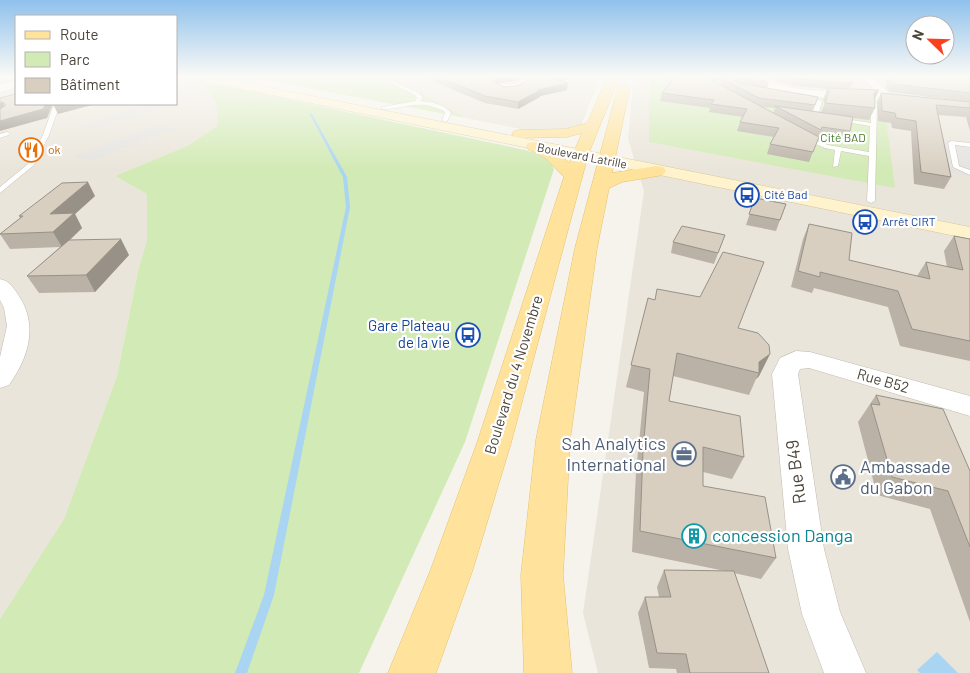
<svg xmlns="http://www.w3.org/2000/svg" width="970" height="673" font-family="Barlow,sans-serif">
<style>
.residential{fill:#eae5da}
.green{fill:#d2eab5}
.parking{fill:#e5e3e0}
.water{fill:#a9d4f2}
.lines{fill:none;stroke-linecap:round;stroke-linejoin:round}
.stream{fill:#a9d4f2;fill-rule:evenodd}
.service-casing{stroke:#c2bbae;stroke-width:1}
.minor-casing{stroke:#c2bbae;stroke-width:1}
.tertiary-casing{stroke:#c2bbae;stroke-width:1}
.secondary-casing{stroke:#d6c79b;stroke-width:1}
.primary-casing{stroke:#e6c16a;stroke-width:1}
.service{fill:#fff;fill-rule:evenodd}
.minor{fill:#fff;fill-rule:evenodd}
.tertiary{fill:#fff;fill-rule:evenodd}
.secondary{fill:#fff3cd;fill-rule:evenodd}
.primary{fill:#ffe39c;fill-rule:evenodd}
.wall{fill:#bab2a6;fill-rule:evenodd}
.shaded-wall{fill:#979187}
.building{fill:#d8cfc1;stroke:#979187}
.labels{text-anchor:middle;stroke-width:4.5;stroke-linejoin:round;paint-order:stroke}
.far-park-label{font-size:12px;fill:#4a7f2a;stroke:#fff}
.far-food-label{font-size:12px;fill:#c56008;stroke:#fff;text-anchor:start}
.far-street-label{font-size:12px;fill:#4b4439;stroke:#fff}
.far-transit-label{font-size:12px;fill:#164399;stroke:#fff;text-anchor:start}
.transit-label{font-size:15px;fill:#164399;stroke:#fff;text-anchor:end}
.street-label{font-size:15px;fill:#4b4439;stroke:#fff}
.near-service-label{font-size:18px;fill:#4e5e75;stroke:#fff;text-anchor:end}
.near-street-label{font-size:18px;fill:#4b4439;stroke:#fff}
.near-culture-label{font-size:18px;fill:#0d838f;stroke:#fff;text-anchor:start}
</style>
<rect width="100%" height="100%" fill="#f6f3ec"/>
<!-- residential -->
<path class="residential" d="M 0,76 L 16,76 L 16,104 L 176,104 L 176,76 L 192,79 L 210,93 L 219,109 L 217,126 L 189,145 L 115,176 L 147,194 L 147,240 L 138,271 L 117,376 L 64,519 L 0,619 Z
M 391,76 L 600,76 L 581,126 L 570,129 L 536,132 L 466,118 Z
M 634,76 L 970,76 L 970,673 L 598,673 L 583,613 L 644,191 L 628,139 Z"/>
<!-- green -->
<path class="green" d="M 245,76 L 391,76 L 466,118 Z
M 650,76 L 721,76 L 739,84 L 884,103 L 895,188 L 649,142 Z
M 192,79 L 525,150 C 538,154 547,156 554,169 L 465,442 L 359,673 L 0,673 L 0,619 L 64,519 L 117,376 L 138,271 L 147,240 L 147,194 L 115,176 L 189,145 L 217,126 C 220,98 213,95 192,79 Z"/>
<!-- parking -->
<path class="parking" d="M 147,104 L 170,104 L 96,129 L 79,126 Z
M 157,125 L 176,128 L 92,161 L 72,156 Z
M 936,138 L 970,143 L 970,176 L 941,171 Z"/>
<!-- water -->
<path class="water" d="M 937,652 L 958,673 L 920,673 L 917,670 Z"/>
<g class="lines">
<!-- stream -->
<path class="stream" d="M 288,76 L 291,76 L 295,80 L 293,81 Z
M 309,113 L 312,114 L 347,177 L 350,207 L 274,595 L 247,673 L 235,673 L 264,595 L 346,207 L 343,177 Z"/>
<!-- service casing -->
<g class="service-casing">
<path id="service" d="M 376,76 L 382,76 L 419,93 L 423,98 L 420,101 C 431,102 445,104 451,113 L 448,120 L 445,122 L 442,120 L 445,113 L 444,111 C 416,98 408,109 382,109 L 382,107 L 415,101 L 417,98 L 415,95 Z
M 803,95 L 822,101 L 817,118 L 812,117 L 816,102 L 801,98 Z
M 874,102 L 877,104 L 875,201 L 871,203 L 867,201 L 869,156 L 841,151 L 838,166 L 833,167 L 835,150 L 825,148 L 799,137 L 802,135 L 828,145 L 869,152 L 870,126 L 835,120 L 838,118 L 871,123 L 871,104 Z
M 54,104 L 60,104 L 49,135 L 34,165 L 0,193 L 0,187 L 28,164 L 43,135 Z
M 7,132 L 10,134 L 9,135 L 0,138 L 0,134 Z
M 951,141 L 970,143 L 970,147 L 955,145 L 959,166 L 970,170 L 970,175 L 953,167 L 948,143 Z"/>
</g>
<!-- minor casing -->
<g class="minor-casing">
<path id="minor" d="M 523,76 L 533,76 C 528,91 506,97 494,87 C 503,79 518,91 523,76 Z
M 746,76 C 763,76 778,85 795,88 C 822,92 849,92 877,93 L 861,76 L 872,76 L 889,94 L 970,104 L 970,110 C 942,106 915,102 887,100 C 852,98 771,102 746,76 Z
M 0,279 C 9,281 12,286 17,293 C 39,324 29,357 9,385 L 0,388 L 0,357 L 7,326 L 4,308 L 0,300 Z
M 796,351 L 810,352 L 970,396 L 970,416 L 809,368 L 800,369 L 798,374 L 824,549 L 840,612 L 866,673 L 824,673 L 802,614 L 788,549 L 772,374 L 780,358 Z"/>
</g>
<!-- tertiary casing -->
<g class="tertiary-casing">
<path id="tertiary" d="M 16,81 L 16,88 L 0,92 L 0,84 Z"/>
</g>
<!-- secondary casing -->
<g class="secondary-casing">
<path id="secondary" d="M 188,76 L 211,76 L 970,227 L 970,239 L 194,79 Z"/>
</g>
<!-- primary casing -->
<g class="primary-casing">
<path id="primary" d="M 608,76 L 620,76 L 588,155 L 511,443 L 473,569 L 436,673 L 388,673 L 431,569 L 477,443 L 564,177 L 544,157 L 528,149 L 526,146 L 528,143 C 544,139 559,153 569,163 L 582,133 L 567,137 L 519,138 L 514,137 L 512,134 L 514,131 L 519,130 L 566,129 L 587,123 Z
M 624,83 L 630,87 L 612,173 L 657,166 L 663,167 L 666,171 L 663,175 L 622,182 L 609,188 L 597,248 L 570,440 L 563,575 L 572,673 L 524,673 L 521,575 L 536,440 L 575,248 L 618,87 Z"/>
</g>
<!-- service -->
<use href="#service" class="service"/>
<!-- minor -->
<use href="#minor" class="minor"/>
<!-- tertiary -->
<use href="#tertiary" class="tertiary"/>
<!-- secondary -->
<use href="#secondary" class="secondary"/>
<!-- primary -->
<use href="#primary" class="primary"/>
</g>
<!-- wall -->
<path class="wall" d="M 420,76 L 521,76 L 517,81 L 497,83 L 504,87 L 517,86 L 528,80 L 531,76 L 581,76 L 561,81 L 567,90 L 540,96 L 540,97 L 518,109 L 485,103 Z
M 668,76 L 748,76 L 748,78 L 769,82 L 767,88 L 818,97 L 812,111 L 821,112 L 825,103 L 823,100 L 827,89 L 795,86 L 760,76 L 853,76 L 853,83 L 850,89 L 879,90 L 874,101 L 875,108 L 869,120 L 853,118 L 850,131 L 847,140 L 819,136 L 809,162 L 767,154 L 770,144 L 774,137 L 737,131 L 740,122 L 743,117 L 709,112 L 710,108 L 660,101 L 662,93 L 671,83 L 667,82 ZM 717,79 L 720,79 L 719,84 L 713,81 ZM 762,107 L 775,108 L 773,113 Z
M 886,76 L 970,76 L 970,102 L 890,92 L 886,88 Z
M 881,93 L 970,102 L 970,131 L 966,117 L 938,115 L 951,177 L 944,189 L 914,184 L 911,131 L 892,128 L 891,123 L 878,121 L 877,102 Z
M 95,196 L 75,214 L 82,228 L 70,240 L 129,255 L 95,292 L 39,293 L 27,276 L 60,247 L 10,249 L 0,234 L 20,218 L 19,216 Z
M 755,198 L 786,204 L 776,231 L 746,225 Z
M 809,224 L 849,260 L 917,276 L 926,262 L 947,267 L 944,251 L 954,236 L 970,239 L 970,361 L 900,346 L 888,307 L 814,288 L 812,293 L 791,287 L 803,239 Z
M 725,235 L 714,264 L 671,253 L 673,242 Z
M 648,298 L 738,328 L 770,354 L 759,376 L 756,379 L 749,395 L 673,376 L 669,401 L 744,457 L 732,479 L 703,472 L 703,486 L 776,558 L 761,579 L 734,573 L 769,673 L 677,673 L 676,669 L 649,668 L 638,613 L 645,597 L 659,597 L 657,587 L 664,570 L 725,571 L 632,552 L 636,472 L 644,392 L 626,387 Z
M 876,395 L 970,471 L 970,622 L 930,509 L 877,495 L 858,422 Z"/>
<!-- shaded-wall -->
<path class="shaded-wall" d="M 503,76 L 521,76 L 517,81 L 497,83 L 492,81 L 497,77 Z
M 557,76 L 581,76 L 550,84 L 550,78 Z
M 710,76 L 718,76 L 717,79 L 708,84 Z
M 568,83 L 567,90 L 540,96 L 540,97 L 518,109 L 518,102 L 538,90 Z
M 879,90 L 874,101 L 874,93 Z
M 3,102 L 7,110 L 0,111 L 0,103 Z
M 46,104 L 53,104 L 47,118 L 0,131 L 0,121 Z
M 64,104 L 96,104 L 58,114 L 54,106 Z
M 88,182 L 95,196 L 75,214 L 82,228 L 62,247 L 53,232 L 50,214 Z
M 121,239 L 129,255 L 95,292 L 86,275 Z
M 770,354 L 759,376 L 756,379 L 759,373 L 759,362 Z"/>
<!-- building -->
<path class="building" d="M 436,76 L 503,76 L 497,77 L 492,81 L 504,87 L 517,86 L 528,80 L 531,76 L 557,76 L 550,78 L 568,83 L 538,90 L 540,90 L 518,102 L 485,96 Z
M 676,76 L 711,76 L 710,76 L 711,80 L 819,137 L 813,152 L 770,144 L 779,128 L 740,122 L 747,109 L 711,104 L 714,100 L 662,93 Z
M 789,76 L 853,76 L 853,83 L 798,79 Z
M 890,76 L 970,76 L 970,93 L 894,84 L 890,80 Z
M 721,78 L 757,78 L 769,82 L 736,78 L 734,80 L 738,83 L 818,97 L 815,105 L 759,98 Z
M 827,88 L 879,90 L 874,93 L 875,108 L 825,103 L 829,91 Z
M 881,93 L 970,102 L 970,108 L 936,105 L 951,177 L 921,172 L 916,121 L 896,118 L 895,113 L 882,111 Z
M 16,94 L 16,104 L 46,104 L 43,109 L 0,121 L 0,109 L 6,105 L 3,102 L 0,103 L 0,98 Z
M 55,104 L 64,104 L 54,106 Z
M 775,106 L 853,117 L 850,131 L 822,127 L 821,130 Z
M 88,182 L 50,214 L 74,213 L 53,232 L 0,234 L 23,216 L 19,216 L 62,183 Z
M 755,198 L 786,204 L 780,220 L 749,214 Z
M 809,224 L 852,233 L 849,260 L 930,279 L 926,262 L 963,270 L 954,236 L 970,239 L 970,341 L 912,329 L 898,291 L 820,272 L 820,277 L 798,271 Z
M 682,226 L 725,235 L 718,253 L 673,242 Z
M 121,239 L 86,275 L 27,276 L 69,240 Z
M 723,252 L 764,262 L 738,328 L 758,333 L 769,345 L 770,354 L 759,362 L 759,373 L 677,353 L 669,401 L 740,416 L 744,457 L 703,447 L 703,486 L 765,497 L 776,558 L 640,531 L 643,450 L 650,369 L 631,365 L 648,298 L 655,300 L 657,289 L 700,297 Z
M 876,395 L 943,409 L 970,471 L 970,547 L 948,491 L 892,477 L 871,404 L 880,405 Z
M 664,570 L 734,571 L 769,673 L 690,673 L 686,654 L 657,653 L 645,597 L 671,597 Z"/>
<!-- sky -->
<linearGradient id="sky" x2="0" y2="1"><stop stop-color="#8fc1ec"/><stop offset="0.45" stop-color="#fbfaf6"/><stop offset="1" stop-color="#fbfaf6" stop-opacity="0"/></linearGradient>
<rect width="970" height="170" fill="url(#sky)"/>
<!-- icons -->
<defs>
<g id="restaurant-ring" transform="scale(1.25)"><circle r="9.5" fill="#fff" stroke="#e8710a" stroke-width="1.5"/><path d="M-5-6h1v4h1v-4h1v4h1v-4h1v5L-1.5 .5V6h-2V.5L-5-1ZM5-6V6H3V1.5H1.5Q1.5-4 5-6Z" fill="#e8710a"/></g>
<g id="bus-ring" transform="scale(1.25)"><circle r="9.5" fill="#fff" stroke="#1a4fb4" stroke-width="1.5"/><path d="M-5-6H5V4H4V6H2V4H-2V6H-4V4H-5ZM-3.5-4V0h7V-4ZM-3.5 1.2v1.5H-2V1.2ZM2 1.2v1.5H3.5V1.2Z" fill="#1a4fb4"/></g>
<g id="office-ring" transform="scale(1.25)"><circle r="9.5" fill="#fff" stroke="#5c6f8a" stroke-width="1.5"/><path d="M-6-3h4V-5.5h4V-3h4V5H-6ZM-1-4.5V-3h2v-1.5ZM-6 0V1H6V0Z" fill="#5c6f8a"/></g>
<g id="civic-ring" transform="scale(1.25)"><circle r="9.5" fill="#fff" stroke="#5c6f8a" stroke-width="1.5"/><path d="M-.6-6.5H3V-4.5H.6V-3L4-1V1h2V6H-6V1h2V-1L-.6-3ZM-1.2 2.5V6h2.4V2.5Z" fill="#5c6f8a"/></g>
<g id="building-ring" transform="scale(1.25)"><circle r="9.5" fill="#fff" stroke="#0f9aa8" stroke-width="1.5"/><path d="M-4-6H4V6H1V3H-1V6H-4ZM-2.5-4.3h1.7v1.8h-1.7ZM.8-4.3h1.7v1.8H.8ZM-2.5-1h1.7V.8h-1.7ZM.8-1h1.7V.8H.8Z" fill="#0f9aa8"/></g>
</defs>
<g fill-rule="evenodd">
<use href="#restaurant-ring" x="31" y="150"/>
<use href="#bus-ring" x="747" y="195"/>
<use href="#bus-ring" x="865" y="222"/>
<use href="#bus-ring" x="468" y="335"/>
<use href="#office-ring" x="684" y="454"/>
<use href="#civic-ring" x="843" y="477"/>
<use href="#building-ring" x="694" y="536"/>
</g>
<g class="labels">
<!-- far-park labels -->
<g class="far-park-label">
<text x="843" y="142">Cité BAD</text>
</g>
<!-- far-food labels -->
<g class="far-food-label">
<text x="48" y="154">ok</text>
</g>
<!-- far-street labels -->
<g class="far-street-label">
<text transform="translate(582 156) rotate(11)" y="4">Boulevard Latrille</text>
</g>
<!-- far-transit labels -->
<g class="far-transit-label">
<text x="764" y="199">Cité Bad</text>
<text x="882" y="226">Arrêt CIRT</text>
</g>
<!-- transit labels -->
<g class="transit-label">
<text x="450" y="331">Gare Plateau<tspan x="450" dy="17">de la vie</tspan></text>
</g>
<!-- street labels -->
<g class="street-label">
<text transform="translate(514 375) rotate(-73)" y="5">Boulevard du 4 Novembre</text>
<text transform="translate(883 381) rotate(16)" y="5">Rue B52</text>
</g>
<!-- near-service labels -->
<g class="near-service-label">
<text x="666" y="450">Sah Analytics<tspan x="666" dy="21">International</tspan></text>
<text x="860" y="473" text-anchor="start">Ambassade<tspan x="860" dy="21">du Gabon</tspan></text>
</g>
<!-- near-street labels -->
<g class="near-street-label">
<text transform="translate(796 472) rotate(-97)" y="6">Rue B49</text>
</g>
<!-- near-culture labels -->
<g class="near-culture-label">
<text x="712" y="542">concession Danga</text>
</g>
</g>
<!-- legend -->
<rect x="15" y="15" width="162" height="90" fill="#ffffff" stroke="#b7b4b0"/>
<rect x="25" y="31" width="25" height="8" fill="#ffe39c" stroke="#b7b4b0"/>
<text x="60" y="40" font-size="15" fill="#4b4439">Route</text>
<rect x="25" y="52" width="25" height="15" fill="#d2eab5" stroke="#b7b4b0"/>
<text x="60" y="65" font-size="15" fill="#4b4439">Parc</text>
<rect x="25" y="78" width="25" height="15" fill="#d8cfc1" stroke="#b7b4b0"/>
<text x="60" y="90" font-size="15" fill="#4b4439">Bâtiment</text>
<!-- north arrow -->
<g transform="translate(930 40) rotate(293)"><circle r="24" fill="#ffffff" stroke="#b7b4b0"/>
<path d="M0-4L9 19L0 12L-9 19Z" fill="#fc3f1d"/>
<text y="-8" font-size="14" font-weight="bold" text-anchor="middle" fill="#4b4439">N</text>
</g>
</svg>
